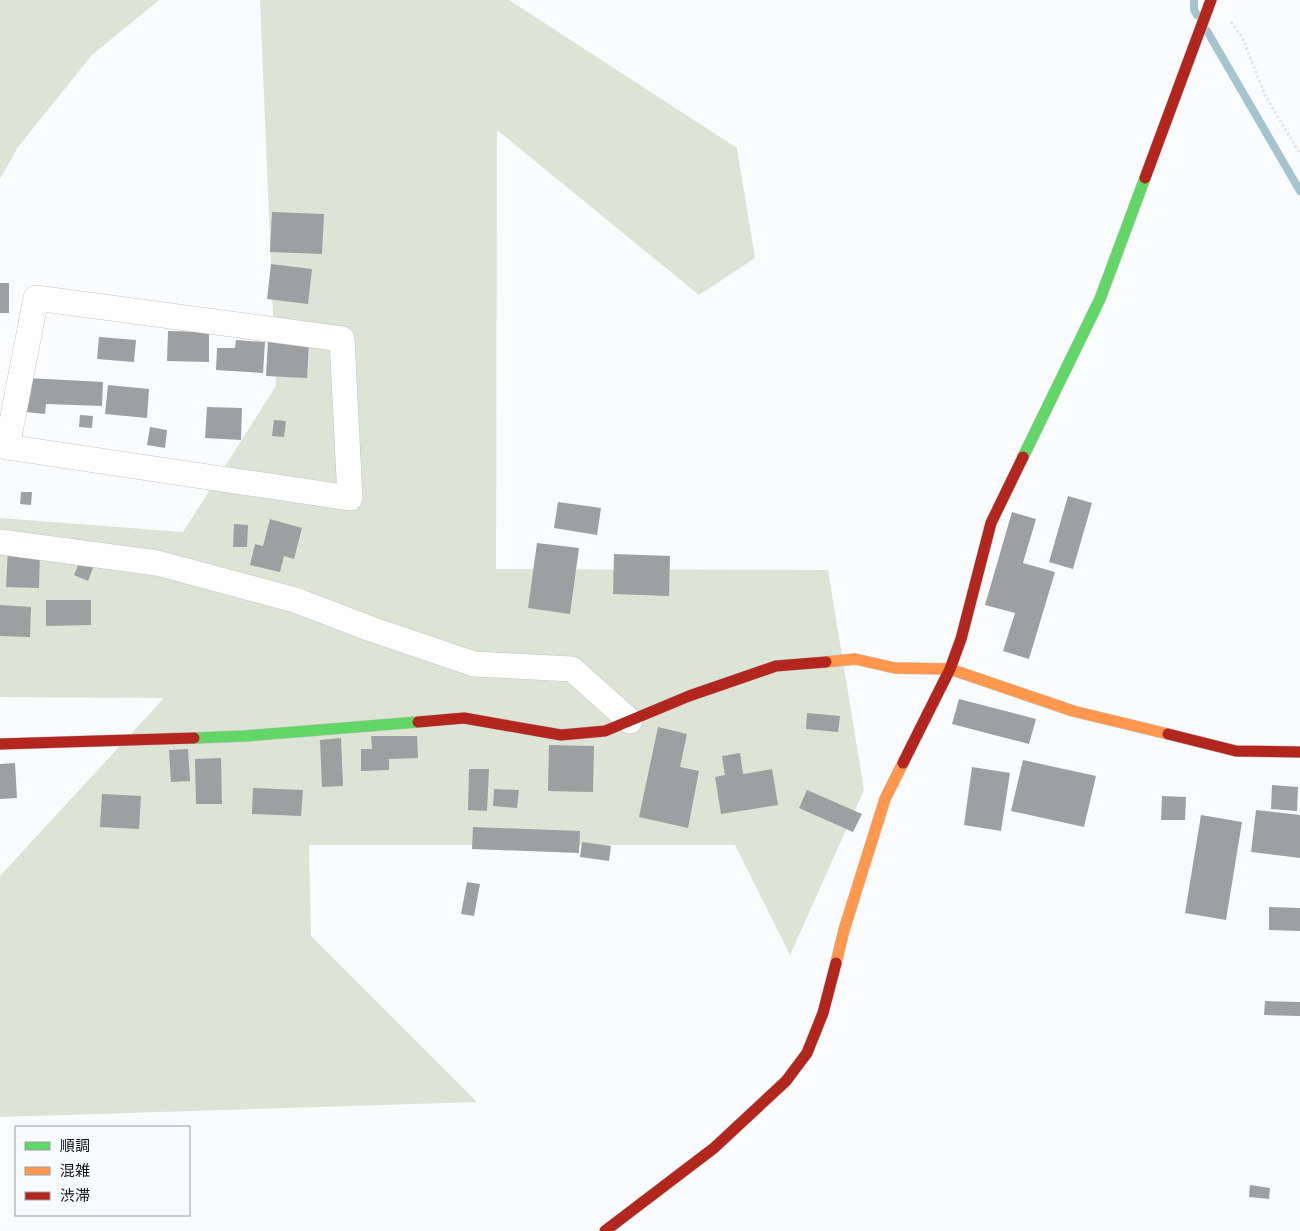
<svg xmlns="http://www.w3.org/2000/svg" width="1300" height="1231" font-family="Karla,'Noto Sans JP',sans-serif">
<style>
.green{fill:#dee4d5}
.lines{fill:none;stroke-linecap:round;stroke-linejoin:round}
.stream{stroke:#a5c4cd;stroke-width:8}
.building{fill:#9e9fa0}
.street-casing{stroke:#c2c3c4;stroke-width:26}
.fast-casing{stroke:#c2c3c4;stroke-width:12}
.slow-casing{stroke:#c2c3c4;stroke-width:12}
.jam-casing{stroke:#c2c3c4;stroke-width:12}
.path{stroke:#e5e5e5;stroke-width:3;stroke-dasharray:2.5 2.5;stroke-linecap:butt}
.street{stroke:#fefeff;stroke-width:25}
.fast{stroke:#63d668;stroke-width:11}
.slow{stroke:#ff974d;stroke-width:11}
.jam{stroke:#b3261e;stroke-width:11}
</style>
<rect width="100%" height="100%" fill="#f9fbfd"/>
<!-- green -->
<path class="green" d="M 0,0 L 159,0 L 92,55 L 18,147 L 0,179 Z
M 260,0 L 509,0 L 737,148 L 755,258 L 699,295 L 497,130 L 496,569 L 828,570 L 864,790 L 790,955 L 735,845 L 309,845 L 311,936 L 477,1102 L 0,1117 L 0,876 L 164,698 L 0,697 L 0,518 L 183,532 L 276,386 Z"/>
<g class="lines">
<!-- stream -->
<path class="stream" d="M 1194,0 L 1194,10 L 1197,15
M 1207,31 L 1300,191"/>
</g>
<!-- building -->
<path class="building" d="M 272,212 L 324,214 L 322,254 L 270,252 Z
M 271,264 L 312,269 L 308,304 L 267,299 Z
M 0,283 L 9,283 L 9,313 L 0,313 Z
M 168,331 L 209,332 L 209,362 L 167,361 Z
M 99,337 L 136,340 L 134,362 L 97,359 Z
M 236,340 L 265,342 L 263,373 L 216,370 L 217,348 L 235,348 Z
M 268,340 L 309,342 L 307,378 L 266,376 Z
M 27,378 L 103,382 L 102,406 L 46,404 L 45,414 L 26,412 Z
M 108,385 L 149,389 L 147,418 L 105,414 Z
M 207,407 L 242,408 L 241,440 L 205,438 Z
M 80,415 L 93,416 L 92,428 L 79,427 Z
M 274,420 L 286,421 L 284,437 L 272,436 Z
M 150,427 L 167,430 L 165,448 L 147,445 Z
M 21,492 L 32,492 L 31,505 L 20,504 Z
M 1068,496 L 1092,503 L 1073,569 L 1049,562 Z
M 558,502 L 601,508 L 597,535 L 554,528 Z
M 1012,512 L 1036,519 L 1023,563 L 1055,572 L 1029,659 L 1003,651 L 1015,613 L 985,605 Z
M 270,519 L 302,528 L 294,559 L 284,556 L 280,572 L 250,565 L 255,544 L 263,546 Z
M 234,524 L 248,525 L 247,547 L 233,547 Z
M 537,543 L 579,548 L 570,614 L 528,608 Z
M 8,549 L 40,550 L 39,588 L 6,587 Z
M 83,554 L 96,560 L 88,581 L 74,575 Z
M 614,554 L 670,556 L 669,596 L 613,594 Z
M 46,600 L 91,600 L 91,625 L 46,626 Z
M 0,605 L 31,607 L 30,637 L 0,636 Z
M 959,699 L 1036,719 L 1029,744 L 952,724 Z
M 807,713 L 840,716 L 838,732 L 806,729 Z
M 658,727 L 687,734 L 680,767 L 699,771 L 688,828 L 639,817 Z
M 371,736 L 417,736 L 418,758 L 389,759 L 389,770 L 361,771 L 361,749 L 372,749 Z
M 341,738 L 343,786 L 322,787 L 320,740 Z
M 549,745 L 594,746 L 593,792 L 548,791 Z
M 188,749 L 190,781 L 171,782 L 169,750 Z
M 740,753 L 743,774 L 772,769 L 778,805 L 721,814 L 715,777 L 725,775 L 722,756 Z
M 221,758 L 222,804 L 196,804 L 195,759 Z
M 1023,760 L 1096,776 L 1084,827 L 1011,811 Z
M 15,763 L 17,798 L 0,799 L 0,764 Z
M 972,767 L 1010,773 L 1001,831 L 964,825 Z
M 469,769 L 489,769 L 487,811 L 468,810 Z
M 1272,785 L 1298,787 L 1297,811 L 1271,809 Z
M 253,788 L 303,790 L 301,816 L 252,814 Z
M 494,789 L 519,790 L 517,808 L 493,806 Z
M 807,790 L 862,814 L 853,832 L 799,808 Z
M 102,794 L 141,796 L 139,829 L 100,827 Z
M 1162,796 L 1186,797 L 1185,820 L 1161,820 Z
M 1256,810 L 1300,815 L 1300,858 L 1251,852 Z
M 1201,815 L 1242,822 L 1226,920 L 1185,913 Z
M 473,827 L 580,831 L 579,853 L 472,849 Z
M 582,842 L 611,846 L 609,861 L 580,857 Z
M 467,882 L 480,884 L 474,916 L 461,914 Z
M 1269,907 L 1300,908 L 1300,931 L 1269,930 Z
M 1265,1001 L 1300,1002 L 1300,1016 L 1264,1015 Z
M 1250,1185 L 1270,1188 L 1269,1199 L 1249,1197 Z"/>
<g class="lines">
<!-- street casing -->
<g class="street-casing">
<path id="street" d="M 36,298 L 342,339 L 350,498 L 7,447 Z
M 0,542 L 157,563 L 295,600 L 371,629 L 474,664 L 572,669 L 630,721"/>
</g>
<!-- fast casing -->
<g class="fast-casing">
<path id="fast" d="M 1023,457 L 1100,299 L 1145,178
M 194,738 L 245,736 L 418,722"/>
</g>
<!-- slow casing -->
<g class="slow-casing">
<path id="slow" d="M 826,662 L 855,659 L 895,668 L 950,669 L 1073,711 L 1168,734
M 836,963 L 844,930 L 885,799 L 903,763"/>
</g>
<!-- jam casing -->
<g class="jam-casing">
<path id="jam" d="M 1145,178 L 1211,0
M 418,722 L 464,718 L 561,735 L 605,731 L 689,696 L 776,666 L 826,662
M 1168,734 L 1236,751 L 1300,752
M 0,744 L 194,738
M 903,763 L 950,669 L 961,639 L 991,523 L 1023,457
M 605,1231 L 714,1148 L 786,1081 L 807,1053 L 823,1013 L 836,963"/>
</g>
<!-- path -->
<path class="path" d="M 1231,22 L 1242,37 L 1265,95 L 1300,154"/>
<!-- street -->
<use href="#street" class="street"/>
<!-- fast -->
<use href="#fast" class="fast"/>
<!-- slow -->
<use href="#slow" class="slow"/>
<!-- jam -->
<use href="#jam" class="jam"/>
</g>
<!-- legend -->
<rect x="15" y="1126" width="175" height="90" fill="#f8fbfe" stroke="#9b9d9f"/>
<rect x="25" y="1142" width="25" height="8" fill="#63d668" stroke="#9b9d9f"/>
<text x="60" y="1151" font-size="15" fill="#0f1011">順調</text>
<rect x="25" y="1167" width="25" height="8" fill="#ff974d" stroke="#9b9d9f"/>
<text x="60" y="1176" font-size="15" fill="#0f1011">混雑</text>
<rect x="25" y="1192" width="25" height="8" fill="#b3261e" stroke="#9b9d9f"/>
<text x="60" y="1201" font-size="15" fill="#0f1011">渋滞</text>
</svg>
